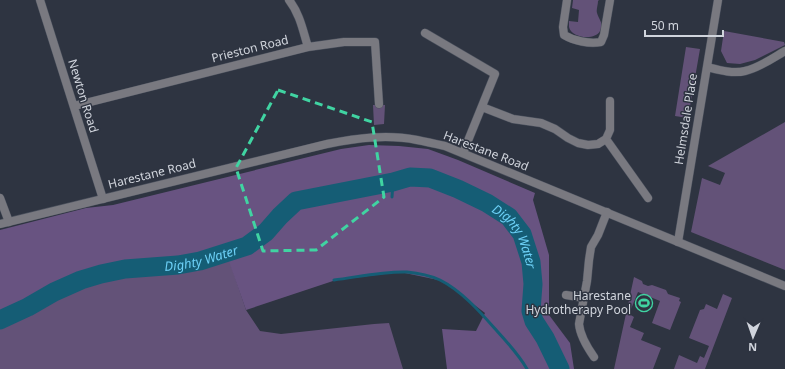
<svg xmlns="http://www.w3.org/2000/svg" width="785" height="369" font-family="'Noto Sans',sans-serif">
<style>
.green{fill:#635278}
.forest{fill:#685381}
.lines{fill:none;stroke-linecap:round;stroke-linejoin:round}
.stream{stroke:#155d75;stroke-width:3}
.river{stroke:#155d75;stroke-width:19}
.minor-casing{stroke:#4b515d;stroke-width:9}
.tertiary-casing{stroke:#4b515d;stroke-width:9}
.minor{stroke:#797980;stroke-width:8}
.tertiary{stroke:#797980;stroke-width:8}
.marked{fill:none;stroke:#40d4a2;stroke-width:3;stroke-dasharray:8 5;stroke-linejoin:round}
.labels{text-anchor:middle;stroke-width:3;stroke-linejoin:round;paint-order:stroke}
.street-label{font-size:12px;fill:#d0d4dc;stroke:#2e3441}
.poi-label{font-size:12px;fill:#d0d4dc;stroke:#2e3441;text-anchor:end}
.water-label{font-size:13px;font-style:italic;fill:#6cd0f6;stroke:#2e3441}
</style>
<rect width="100%" height="100%" fill="#2e3441"/>
<!-- green -->
<path class="green" d="M 573,0 L 599,0 L 598,1 C 598,5 596,10 597,13 C 599,20 604,23 600,31 C 595,41 571,38 569,27 C 569,26 569,22 569,21 L 578,22 L 579,10 L 572,8 Z
M 724,31 L 784,42 L 785,45 L 755,60 L 740,64 L 727,63 L 721,51 Z
M 686,47 L 700,49 L 688,118 L 675,116 Z
M 373,105 L 385,105 L 384,124 L 374,125 Z
M 785,122 L 785,270 L 691,232 L 702,178 L 720,185 L 725,173 L 708,166 Z
M 227,253 L 246,310 L 260,331 L 281,334 L 374,324 L 389,323 L 403,369 L 0,369 L 0,319 L 54,292 L 200,261 Z
M 634,277 L 642,281 L 643,284 L 648,286 L 652,285 L 666,290 L 668,294 L 680,298 L 679,301 L 681,302 L 670,330 L 652,323 L 660,301 L 638,292 L 629,314 L 634,317 L 630,327 L 644,333 L 641,340 L 661,348 L 653,369 L 614,369 Z
M 723,294 L 732,298 L 705,369 L 674,369 L 679,355 L 697,363 L 700,356 L 704,358 L 709,346 L 689,338 L 700,310 L 704,309 L 706,304 L 717,309 Z"/>
<!-- forest -->
<path class="forest" d="M 369,145 L 399,146 L 428,149 L 458,160 L 535,193 L 533,200 L 549,255 L 549,315 L 570,343 L 574,369 L 447,369 L 442,329 L 476,331 L 485,313 L 443,281 L 400,272 L 336,280 L 246,310 L 226,253 L 200,261 L 54,292 L 0,319 L 0,230 L 86,208 L 113,205 L 341,149 Z"/>
<g class="lines">
<!-- stream -->
<path class="stream" d="M 392,197 L 393,182
M 334,280 C 358,277 384,271 407,272 C 418,273 431,276 440,280 C 462,291 481,313 497,331 C 508,343 519,355 527,369"/>
<!-- river -->
<path class="river" id="s1" d="M 0,320 L 28,307 L 54,292 L 81,280 L 101,274 L 125,269 L 178,265 L 200,261 L 247,246 L 266,232 L 280,216 L 296,201 L 393,182 L 410,177 L 430,178 L 458,189 L 487,203 L 509,217 L 522,234 L 531,262 L 533,284 L 531,311 L 534,321 L 545,338 L 560,369"/>
<!-- minor casing -->
<g class="minor-casing">
<path id="minor" d="M 40,0 L 103,199
M 289,0 C 300,14 303,31 308,47
M 567,0 L 563,27 L 564,35 C 574,41 589,44 601,42 L 604,35 L 610,0
M 425,33 L 495,74 L 463,153
M 707,67 C 719,70 733,74 745,71 C 759,68 773,58 785,51
M 74,106 L 308,47 L 344,42 L 375,42 L 379,104
M 482,107 L 513,119 L 541,123 L 555,129 L 568,138 L 578,143 L 588,145 L 598,144 L 606,139 L 610,130 L 610,101
M 606,139 L 648,198
M 0,198 L 9,222
M 678,242 L 718,0
M 566,295 L 584,298
M 594,357 C 587,347 580,336 579,324 L 587,281 L 589,260 L 591,247 L 598,235 L 607,212"/>
</g>
<!-- tertiary casing -->
<g class="tertiary-casing">
<path id="tertiary" d="M 0,224 L 327,144 C 357,138 387,134 417,140 C 427,142 436,144 445,146 L 785,286"/>
</g>
<!-- minor -->
<use href="#minor" class="minor"/>
<!-- tertiary -->
<use href="#tertiary" class="tertiary"/>
</g>
<!-- marked area -->
<path class="marked" d="M 278,90 L 372,122 L 384,197 L 316,250 L 263,251 L 236,168 Z"/>
<!-- icons -->
<defs>
<g id="stadium-ring" transform="scale(0.9)"><circle r="9.5" fill="#2e3441" stroke="#40d4a2" stroke-width="1.5"/><path d="M0-5a6.5 5 0 1 0 0 10a6.5 5 0 1 0 0-10ZM-3.5-1.8h7v3.6h-7Z" fill="#40d4a2"/></g>
</defs>
<g fill-rule="evenodd">
<use href="#stadium-ring" x="644" y="303"/>
</g>
<g class="labels">
<!-- street labels -->
<g class="street-label">
<text transform="translate(250 49) rotate(-14)" y="4">Prieston Road</text>
<text transform="translate(83 96) rotate(73)" y="4">Newton Road</text>
<text transform="translate(686 119) rotate(-81)" y="4">Helmsdale Place</text>
<text transform="translate(486 151) rotate(21)" y="4">Harestane Road</text>
<text transform="translate(152 174) rotate(-14)" y="4">Harestane Road</text>
</g>
<!-- poi labels -->
<g class="poi-label">
<text x="631" y="300">Harestane<tspan x="631" dy="14">Hydrotherapy Pool</tspan></text>
</g>
<!-- water labels -->
<g class="water-label">
<text dy="5" stroke="none"><textPath href="#s1" startOffset="572">Dighty Water</textPath></text>
<text dy="5" stroke="none"><textPath href="#s1" startOffset="213">Dighty Water</textPath></text>
</g>
</g>
<!-- north arrow -->
<g transform="translate(753 337) rotate(182)" stroke="#2e3441" stroke-width="3" paint-order="stroke">
<path d="M0-3L7 15L0 10L-7 15Z" fill="#d0d4dc"/>
<text y="-6" font-size="11" font-weight="bold" text-anchor="middle" fill="#d0d4dc">N</text>
</g>
<!-- scale -->
<path d="M645 30v6h78v-6" fill="none" stroke="#d0d4dc" stroke-width="2"/>
<text x="651" y="30" font-size="12" fill="#d0d4dc" stroke="#2e3441" stroke-width="3" paint-order="stroke">50 m</text>
</svg>
